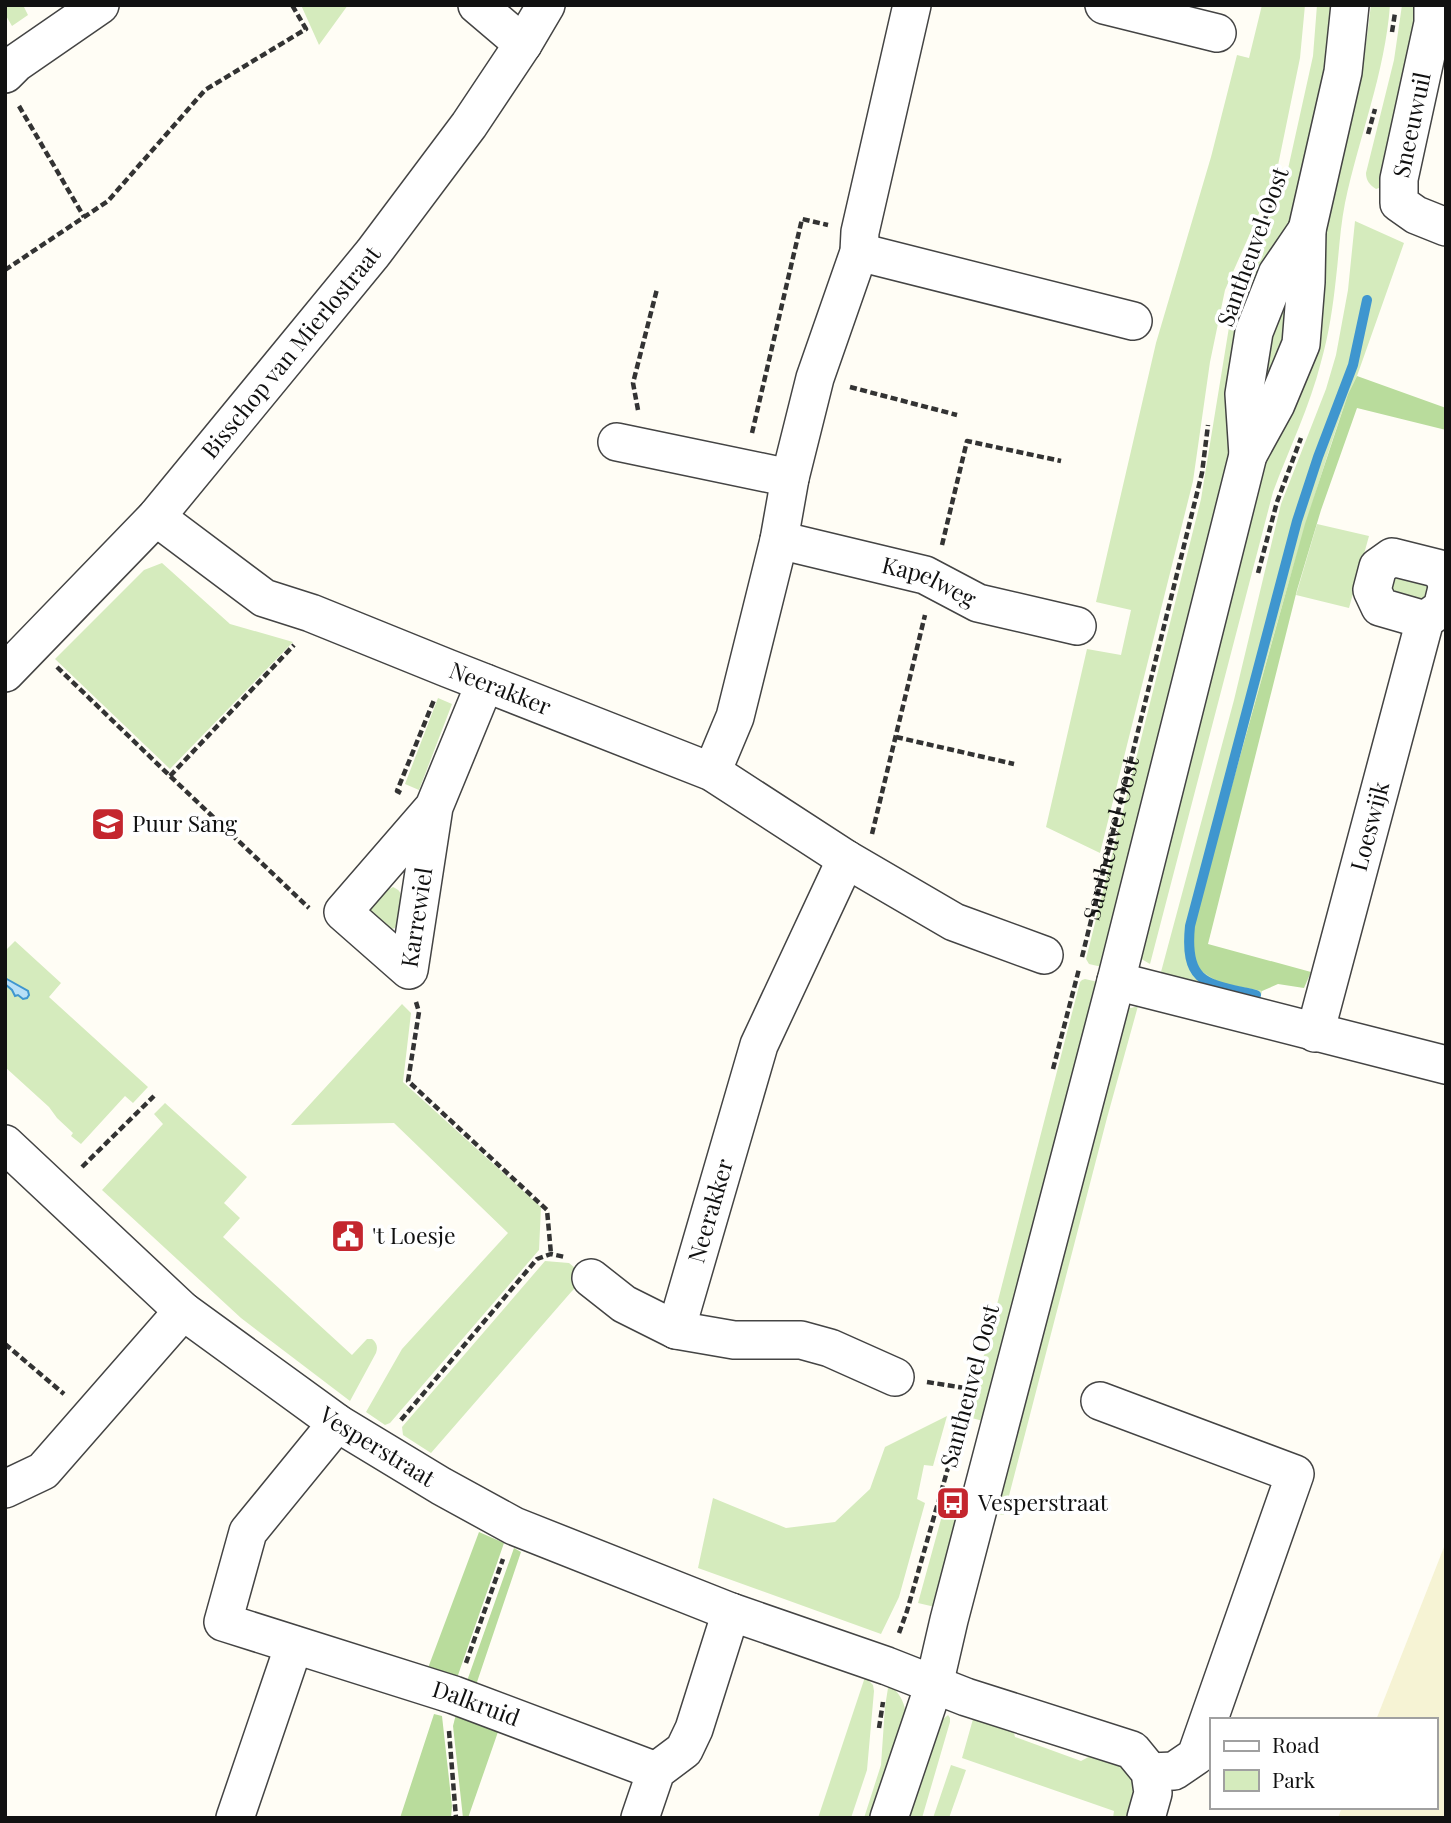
<svg xmlns="http://www.w3.org/2000/svg" width="1451" height="1823" font-family="'Playfair Display',serif">
<style>
.farmland{fill:#f6f3d4}
.green{fill:#d5ebbd}
.forest{fill:#b9dc9c}
.water{fill:#b9e0f7;stroke:#3f96cf;stroke-width:2}
.lines{fill:none;stroke-linecap:round;stroke-linejoin:round}
.stream{stroke:#3f96cf;stroke-width:10}
.minor-casing{stroke:#444;stroke-width:40}
.path{stroke:#333;stroke-width:4.5;stroke-dasharray:7 3.5;stroke-linecap:butt}
.minor{stroke:#fff;stroke-width:37}
.labels{text-anchor:middle;stroke-width:7;stroke-linejoin:round;paint-order:stroke}
.street-label{font-size:23px;fill:#111;stroke:#fff}
.poi-label{font-size:23px;fill:#111;stroke:#fff;text-anchor:start}
</style>
<rect width="100%" height="100%" fill="#fffdf5"/>
<!-- farmland -->
<path class="farmland" d="M 1446,1542 L 1446,1818 L 1338,1818 L 1342,1807 L 1435,1807 L 1435,1720 L 1376,1720 Z"/>
<!-- green -->
<path class="green" d="M 5,5 L 23,5 L 28,15 L 12,26 L 5,14 Z
M 301,5 L 348,5 L 319,45 Z
M 1262,5 L 1305,5 L 1300,58 L 1276,175 L 1225,290 L 1210,362 L 1193,481 L 1100,853 L 1046,827 L 1087,649 L 1121,655 L 1131,610 L 1096,602 L 1156,343 L 1211,157 L 1237,55 L 1249,58 Z
M 1317,5 L 1331,5 L 1331,46 L 1298,191 L 1233,441 L 1102,967 L 1089,964 L 1086,959 L 1201,499 L 1230,321 L 1244,277 L 1286,178 L 1313,56 Z
M 1371,5 L 1390,5 C 1385,73 1359,137 1345,203 C 1340,228 1339,253 1336,278 C 1333,306 1329,334 1321,362 C 1310,406 1289,449 1273,492 L 1150,964 L 1138,957 L 1260,474 L 1318,265 L 1364,59 Z
M 1402,5 L 1418,5 L 1382,187 L 1376,189 C 1370,185 1366,181 1366,173 L 1394,60 Z
M 1355,221 L 1404,243 L 1357,376 L 1348,394 C 1309,506 1278,620 1246,734 C 1226,805 1201,878 1191,950 L 1220,983 L 1262,991 L 1259,1004 L 1174,978 L 1161,972 L 1234,700 L 1281,504 L 1326,389 L 1336,355 L 1348,290 Z
M 1279,290 L 1299,295 L 1275,391 L 1255,386 Z
M 1317,524 L 1369,536 L 1349,608 L 1296,595 Z
M 162,563 L 230,624 L 293,642 L 170,769 L 55,659 L 144,570 Z
M 1389,576 L 1426,576 L 1432,587 L 1425,599 L 1392,593 Z
M 438,698 L 452,704 L 419,790 L 405,784 Z
M 393,887 C 397,889 400,890 401,896 C 403,905 399,920 395,928 L 385,931 L 369,911 L 382,893 Z
M 15,941 L 61,983 L 49,997 L 148,1087 L 133,1103 L 125,1096 L 81,1144 L 71,1136 L 73,1133 L 57,1118 L 49,1107 L 5,1067 L 5,947 L 7,949 Z
M 1085,979 L 1098,982 L 983,1421 L 968,1417 L 1080,982 L 1082,980 Z
M 402,1004 L 411,1013 L 403,1082 L 541,1207 L 539,1250 L 390,1423 L 385,1425 L 366,1412 L 402,1349 L 508,1233 L 394,1123 L 291,1125 Z
M 1125,1006 L 1131,1008 L 1138,1006 L 1107,1118 L 1004,1515 L 993,1513 Z
M 165,1103 L 247,1177 L 224,1203 L 240,1218 L 223,1237 L 352,1355 L 367,1339 L 372,1339 C 377,1343 378,1347 376,1353 L 350,1401 L 241,1318 L 102,1190 L 163,1124 L 154,1114 Z
M 545,1261 L 569,1263 L 586,1277 L 572,1291 L 431,1453 L 403,1435 L 402,1427 Z
M 947,1416 L 933,1466 L 924,1465 L 917,1499 L 925,1503 L 899,1597 L 881,1634 L 698,1568 L 713,1498 L 786,1528 L 835,1522 L 870,1489 L 885,1447 Z
M 943,1512 L 958,1517 L 935,1607 L 918,1603 Z
M 865,1677 L 873,1685 L 874,1691 L 867,1770 L 851,1818 L 818,1818 Z
M 892,1687 C 901,1695 905,1704 906,1716 L 872,1818 L 864,1818 L 881,1765 L 885,1707 L 888,1688 Z
M 975,1712 L 1011,1722 L 1015,1737 L 1081,1761 L 1096,1753 C 1134,1768 1141,1777 1131,1818 L 1113,1818 L 1114,1811 L 962,1758 Z
M 948,1715 L 950,1718 L 950,1722 L 922,1818 L 906,1818 L 938,1727 L 942,1720 Z
M 951,1765 L 966,1770 L 949,1818 L 933,1818 Z"/>
<!-- forest -->
<path class="forest" d="M 1357,376 L 1446,408 L 1446,430 L 1357,408 L 1321,510 L 1297,590 L 1208,944 L 1311,972 L 1304,988 L 1278,984 L 1262,991 L 1220,983 L 1198,969 L 1191,950 L 1194,927 L 1211,860 L 1305,524 L 1348,394 Z
M 479,1532 L 504,1543 L 457,1678 L 428,1668 Z
M 514,1548 L 521,1552 L 476,1685 L 467,1681 Z
M 434,1714 L 442,1716 L 452,1806 L 451,1818 L 400,1818 Z
M 456,1714 L 499,1729 L 468,1818 L 463,1818 L 453,1726 Z"/>
<!-- water -->
<path class="water" d="M 5,978 L 28,991 L 29,995 L 27,998 L 23,999 L 18,995 L 15,996 L 12,990 L 5,984 Z"/>
<g class="lines">
<!-- stream -->
<path class="stream" d="M 1256,995 C 1208,984 1184,985 1190,926 L 1297,521 L 1318,457 L 1353,365 L 1367,300"/>
<!-- minor casing -->
<g class="minor-casing">
<g id="minor">
<path d="M 477,5 L 523,44"/>
<path d="M 1104,5 L 1217,33"/>
<path d="M 1433,5 L 1433,23 L 1399,179 L 1399,203 L 1416,215 L 1446,227"/>
<path d="M 5,74 L 16,63 L 100,5"/>
<path d="M 859,252 L 1133,321"/>
<path d="M 617,442 L 790,478"/>
<path d="M 1248,455 L 1244,394 L 1254,332 L 1277,274 L 1307,230"/>
<path id="s2" d="M 156,517 L 264,598 L 311,613 L 447,668 L 712,772 L 846,859 L 954,922 L 1044,955"/>
<path id="s3" d="M 779,540 L 925,575 L 978,603 L 1077,626"/>
<path d="M 1425,620 L 1380,607 L 1372,590 L 1378,567 L 1392,557 L 1440,569 L 1446,581"/>
<path id="s4" d="M 5,673 L 156,517 L 373,253 L 469,125 L 523,44 L 546,5"/>
<path d="M 712,772 L 735,717 L 779,540 L 790,478 L 815,378 L 859,252 L 860,232 L 912,5"/>
<path id="s5" d="M 434,807 L 343,912 L 409,970 L 434,807 L 485,683"/>
<path d="M 1116,981 L 1446,1065"/>
<path id="s6" d="M 1315,1033 L 1425,620 L 1442,608 L 1446,592"/>
<path id="s7" d="M 5,1144 L 183,1311 L 337,1423 L 441,1486 L 514,1526 L 731,1612 L 887,1666 L 966,1697 L 1132,1750 L 1150,1772 L 1153,1793 L 1146,1818"/>
<path d="M 591,1278 L 624,1304 L 676,1330 L 734,1340 L 801,1340 L 830,1348 L 895,1377"/>
<path id="s8" d="M 676,1330 L 759,1045 L 846,859"/>
<path d="M 1100,1401 L 1295,1474 L 1196,1756 L 1174,1771 L 1150,1772"/>
<path id="s9" d="M 337,1423 L 248,1532 L 223,1622 L 454,1695 L 656,1771"/>
<path d="M 5,1489 L 43,1471 L 183,1311"/>
<path d="M 235,1818 L 294,1645"/>
<path d="M 640,1818 L 656,1771 L 684,1750 L 694,1729 L 731,1612"/>
<path d="M 889,1818 L 934,1685 L 949,1620 L 1116,981 L 1248,455 L 1276,404 L 1301,344 L 1306,282 L 1307,230 L 1343,72 L 1350,5"/>
</g>
</g>
<!-- path -->
<g class="path">
<path d="M 1392,32 L 1395,13"/>
<path d="M 19,106 L 84,217"/>
<path d="M 1368,134 L 1375,109"/>
<path d="M 1256,238 L 1276,195"/>
<path d="M 5,270 L 108,201 L 205,90 L 306,29 L 292,5"/>
<path d="M 850,387 L 957,415"/>
<path d="M 638,410 L 633,383 L 657,289"/>
<path d="M 752,433 L 802,219 L 828,225"/>
<path d="M 942,545 L 967,441 L 1061,461"/>
<path d="M 1258,573 L 1277,502 L 1301,438"/>
<path d="M 57,667 L 170,776 L 309,908"/>
<path d="M 896,737 L 1014,764"/>
<path d="M 170,776 L 294,645"/>
<path d="M 401,793 L 397,791 L 434,700"/>
<path d="M 872,834 L 925,615"/>
<path id="s1" d="M 1082,957 L 1202,473 L 1208,425"/>
<path d="M 416,1002 L 419,1012 L 408,1081 L 547,1210 L 551,1254"/>
<path d="M 1053,1069 L 1079,969"/>
<path d="M 82,1167 L 154,1096"/>
<path d="M 5,1344 L 64,1394"/>
<path d="M 927,1382 L 971,1389"/>
<path d="M 401,1420 L 537,1259 L 551,1254 L 565,1257"/>
<path d="M 899,1633 L 907,1611 L 956,1440"/>
<path d="M 466,1663 L 503,1559"/>
<path d="M 879,1728 L 883,1702"/>
<path d="M 449,1731 L 456,1818"/>
</g>
<!-- minor -->
<use href="#minor" class="minor"/>
</g>
<!-- icons -->
<defs>
<g id="school-square" transform="scale(1.75)"><rect x="-9" y="-9" width="18" height="18" rx="4" fill="#c4262e" stroke="#fff"/><path d="M0-5L7-2L0 1L-7-2ZM-4 1L0 2.5L4 1V4Q0 6-4 4Z" fill="#fff"/></g>
<g id="civic-square" transform="scale(1.75)"><rect x="-9" y="-9" width="18" height="18" rx="4" fill="#c4262e" stroke="#fff"/><path d="M-.6-6.5H3V-4.5H.6V-3L4-1V1h2V6H-6V1h2V-1L-.6-3ZM-1.2 2.5V6h2.4V2.5Z" fill="#fff"/></g>
<g id="bus-square" transform="scale(1.75)"><rect x="-9" y="-9" width="18" height="18" rx="4" fill="#c4262e" stroke="#fff"/><path d="M-5-6H5V4H4V6H2V4H-2V6H-4V4H-5ZM-3.5-4V0h7V-4ZM-3.5 1.2v1.5H-2V1.2ZM2 1.2v1.5H3.5V1.2Z" fill="#fff"/></g>
</defs>
<g fill-rule="evenodd">
<use href="#school-square" x="108" y="824"/>
<use href="#civic-square" x="348" y="1236"/>
<use href="#bus-square" x="953" y="1503"/>
</g>
<g class="labels">
<!-- street labels -->
<g class="street-label">
<text transform="translate(1412 125) rotate(-78)" y="8">Sneeuwuil</text>
<text transform="translate(1253 247) rotate(-70)" y="8">Santheuvel Oost</text>
<text dy="8" stroke="none"><textPath href="#s4" startOffset="430">Bisschop van Mierlostraat</textPath></text>
<text dy="8" stroke="none"><textPath href="#s3" startOffset="156">Kapelweg</textPath></text>
<text dy="8" stroke="none"><textPath href="#s2" startOffset="388">Neerakker</textPath></text>
<text dy="8" stroke="none"><textPath href="#s6" startOffset="214">Loeswijk</textPath></text>
<text dy="8" stroke="none"><textPath href="#s1" startOffset="122">Santheuvel Oost</textPath></text>
<text dy="8" stroke="none"><textPath href="#s5" startOffset="280">Karrewiel</textPath></text>
<text dy="8" stroke="none"><textPath href="#s8" startOffset="124">Neerakker</textPath></text>
<text transform="translate(970 1386) rotate(-75)" y="8">Santheuvel Oost</text>
<text dy="8" stroke="none"><textPath href="#s7" startOffset="481">Vesperstraat</textPath></text>
<text dy="8" stroke="none"><textPath href="#s9" startOffset="500">Dalkruid</textPath></text>
</g>
<!-- poi labels -->
<g class="poi-label">
<text x="132" y="832">Puur Sang</text>
<text x="372" y="1244">'t Loesje</text>
<text x="978" y="1511">Vesperstraat</text>
</g>
</g>
<!-- border -->
<rect width="1451" height="1823" fill="none" stroke="#111111" stroke-width="14"/>
<!-- legend -->
<rect x="1210" y="1718" width="228" height="91" fill="#ffffff" stroke="#a0a0a0" stroke-width="2"/>
<rect x="1224" y="1741" width="35" height="10" fill="#ffffff" stroke="#a0a0a0" stroke-width="2"/>
<text x="1272" y="1753" font-size="21" fill="#111111">Road</text>
<rect x="1224" y="1770" width="35" height="21" fill="#d5ebbd" stroke="#a0a0a0" stroke-width="2"/>
<text x="1272" y="1788" font-size="21" fill="#111111">Park</text>
</svg>
